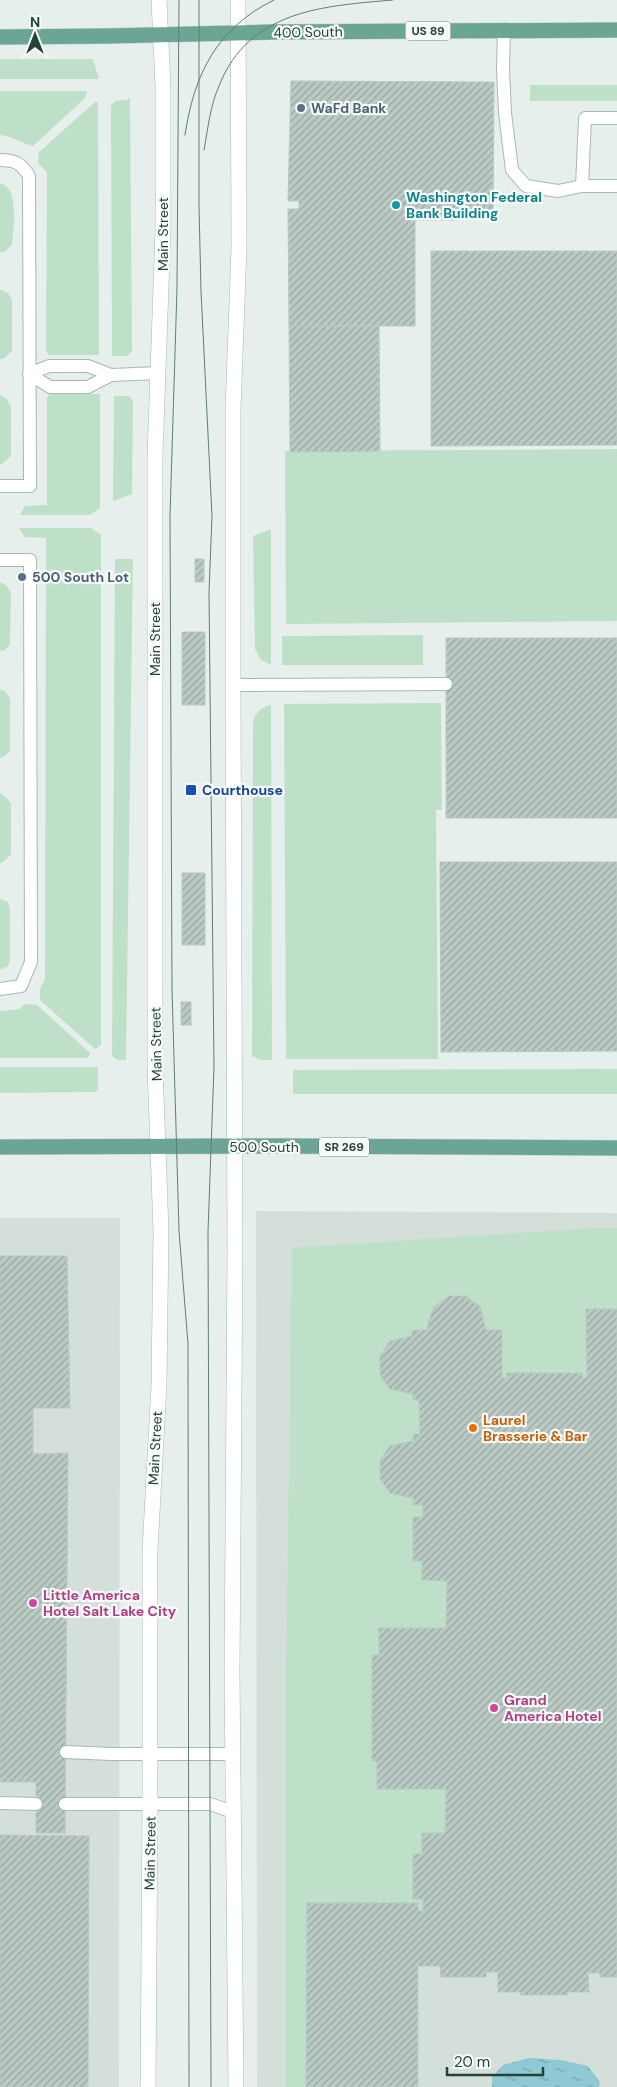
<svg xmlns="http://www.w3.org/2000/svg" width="617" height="2087" font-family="'DM Sans',sans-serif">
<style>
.built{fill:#d4dfda}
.green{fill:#bfe0c8}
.water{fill:url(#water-ripples)}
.building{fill:url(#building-hatch);stroke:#b8c9c2}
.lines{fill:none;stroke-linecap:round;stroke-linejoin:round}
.service-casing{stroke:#a8b8b2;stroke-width:14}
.minor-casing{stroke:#a8b8b2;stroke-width:16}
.primary-casing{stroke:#c2cac8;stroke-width:16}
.service{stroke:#fff;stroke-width:12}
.minor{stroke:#fff;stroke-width:15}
.primary{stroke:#6aa596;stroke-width:15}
.tram{stroke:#5f7d75;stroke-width:1}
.service-dot{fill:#5c6f8a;stroke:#f7fbf9;stroke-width:2}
.culture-dot{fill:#0f9aa8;stroke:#f7fbf9;stroke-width:2}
.transit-dot{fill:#1a4fb4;stroke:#f7fbf9;stroke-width:2}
.food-dot{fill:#e8710a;stroke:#f7fbf9;stroke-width:2}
.hotel-dot{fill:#d1479c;stroke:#f7fbf9;stroke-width:2}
.labels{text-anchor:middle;stroke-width:4.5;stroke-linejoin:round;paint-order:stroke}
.shield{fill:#f7fbf9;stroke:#637a73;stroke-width:1}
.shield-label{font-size:12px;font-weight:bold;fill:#24423a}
.street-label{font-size:14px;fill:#24423a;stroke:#f7fbf9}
.service-label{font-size:14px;font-weight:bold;fill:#4e5e75;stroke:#f7fbf9;text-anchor:start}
.culture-label{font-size:14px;font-weight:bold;fill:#0d838f;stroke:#f7fbf9;text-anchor:start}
.transit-label{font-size:14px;font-weight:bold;fill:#164399;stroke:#f7fbf9;text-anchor:start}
.food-label{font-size:14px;font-weight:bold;fill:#c56008;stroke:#f7fbf9;text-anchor:start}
.hotel-label{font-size:14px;font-weight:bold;fill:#b23c85;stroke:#f7fbf9;text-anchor:start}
</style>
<defs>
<pattern id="water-ripples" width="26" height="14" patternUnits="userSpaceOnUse" patternTransform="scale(1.25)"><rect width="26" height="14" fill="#8ec9d4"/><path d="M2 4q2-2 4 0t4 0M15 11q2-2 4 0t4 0" fill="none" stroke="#74a5ad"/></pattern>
<pattern id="building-hatch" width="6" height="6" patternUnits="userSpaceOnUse" patternTransform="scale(1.25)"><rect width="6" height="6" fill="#bbcac4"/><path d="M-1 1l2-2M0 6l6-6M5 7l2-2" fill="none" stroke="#98a6a0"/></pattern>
</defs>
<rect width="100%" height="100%" fill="#e6efeb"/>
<!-- built -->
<path class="built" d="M 256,1211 L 617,1213 L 617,2087 L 257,2087 Z
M 0,1218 L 120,1218 L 119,2087 L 0,2087 Z"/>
<!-- green -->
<path class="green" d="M 0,59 L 93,59 L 99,79 L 0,79 Z
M 530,85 L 617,85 L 617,101 L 530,101 Z
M 0,91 L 87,91 L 85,98 L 33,146 C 20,143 13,136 0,135 Z
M 130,97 L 132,350 L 128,356 L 112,356 L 111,106 L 115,101 L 127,100 Z
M 95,102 L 98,102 L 99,355 L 49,355 L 46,350 L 47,172 L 38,163 L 39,152 Z
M 0,183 C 20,188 13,228 12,245 L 4,252 L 0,252 Z
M 0,289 L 8,293 L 12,300 L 12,351 L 3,359 L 0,359 Z
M 51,393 L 100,394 L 100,508 L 90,515 L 20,515 L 25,506 L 47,505 L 47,397 Z
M 0,395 L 6,398 L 11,406 L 11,456 L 2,464 L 0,464 Z
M 114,396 L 129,396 L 133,401 L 132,494 L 113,501 Z
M 617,449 L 617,621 L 286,624 L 285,451 Z
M 19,528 L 91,528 L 101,535 L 101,1045 L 95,1049 L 40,1000 L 40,989 L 45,979 L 46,538 L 25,537 Z
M 271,529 L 271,665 L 261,660 L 255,649 L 253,536 Z
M 115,559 L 133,559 L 126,1060 L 118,1060 L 112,1056 Z
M 0,582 L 6,585 L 11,593 L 10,644 L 5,650 L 0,651 Z
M 423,635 L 423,665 L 282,665 L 282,636 Z
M 0,689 L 6,692 L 10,699 L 10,750 L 5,756 L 0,758 Z
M 441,703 L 442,810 L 436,810 L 438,1059 L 286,1059 L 284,704 Z
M 271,705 L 272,1060 L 261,1060 L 252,1056 L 253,725 C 254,713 260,708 271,705 Z
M 0,793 L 6,797 L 11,804 L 11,855 L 2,863 L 0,863 Z
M 0,899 L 8,902 L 10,909 L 10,960 L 8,966 L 0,970 Z
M 24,1004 L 37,1005 L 90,1053 L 88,1058 L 0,1058 L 0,1011 L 20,1009 Z
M 0,1067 L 98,1067 L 98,1089 L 96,1092 L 0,1093 Z
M 617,1069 L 617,1094 L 293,1094 L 293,1070 Z
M 593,1228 L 617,1228 L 617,1309 L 586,1310 L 587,1378 L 582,1378 L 582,1373 L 507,1373 L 507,1378 L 502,1378 L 502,1330 L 486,1330 L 480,1307 C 476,1304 472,1300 467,1297 C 446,1288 428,1311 428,1330 L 413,1330 L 412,1336 L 390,1341 L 380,1356 L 380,1375 L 390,1389 L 413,1394 L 413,1400 L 419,1400 L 420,1434 L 413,1434 L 413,1441 L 390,1446 C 376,1466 376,1473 390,1493 L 413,1498 L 413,1505 L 423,1505 L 423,1517 L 413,1517 L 413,1561 L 422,1561 L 423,1580 L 447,1581 L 446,1628 L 379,1629 L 379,1655 L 372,1656 L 372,1760 L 377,1761 L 377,1789 L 446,1789 L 445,1833 L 422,1833 L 422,1854 L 413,1854 L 413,1899 L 423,1899 L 423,1911 L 418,1911 L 417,1903 L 307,1903 L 306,2087 L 286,2087 L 286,1679 L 292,1248 Z"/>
<!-- water -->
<path class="water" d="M 529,2058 L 561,2060 L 588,2066 L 600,2082 L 599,2087 L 492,2087 L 492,2077 L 503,2065 Z"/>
<!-- building -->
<path class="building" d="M 291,81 L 494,82 L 493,213 L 454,213 L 454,220 L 415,220 L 415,326 L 289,326 L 288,209 L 299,209 L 299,201 L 288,201 Z
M 431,251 L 617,251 L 617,445 L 431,446 Z
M 289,326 L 379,326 L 380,451 L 290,452 Z
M 195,559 L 204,559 L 204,582 L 195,582 Z
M 182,632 L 205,632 L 205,705 L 182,705 Z
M 446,638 L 617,638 L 617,818 L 446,818 Z
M 440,862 L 617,862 L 617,1051 L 441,1052 Z
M 182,873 L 205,873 L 205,945 L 182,945 Z
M 181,1002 L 191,1002 L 191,1025 L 181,1025 Z
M 0,1256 L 67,1256 L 70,1408 L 33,1408 L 33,1454 L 68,1453 L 65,1833 L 36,1833 L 36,1782 L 0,1782 Z
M 448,1296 L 466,1296 L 480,1307 L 486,1330 L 502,1330 L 502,1378 L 507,1378 L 507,1373 L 582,1373 L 582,1378 L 587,1378 L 586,1309 L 617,1309 L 617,1977 L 600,1977 L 600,1973 L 588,1973 L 589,1992 L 568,1992 L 568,1995 L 520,1995 L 521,1992 L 498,1992 L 498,1972 L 486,1972 L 486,1977 L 441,1977 L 440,1966 L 418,1966 L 418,2087 L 306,2087 L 307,1903 L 418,1903 L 418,1911 L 423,1911 L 423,1899 L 413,1899 L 413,1854 L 422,1854 L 422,1833 L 445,1833 L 446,1789 L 377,1789 L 377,1761 L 372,1761 L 372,1655 L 379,1655 L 379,1628 L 446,1628 L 447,1581 L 422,1580 L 422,1561 L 413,1561 L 413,1517 L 423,1517 L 423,1505 L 413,1505 L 413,1498 L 390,1493 L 380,1479 L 380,1460 L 390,1446 L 413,1441 L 413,1434 L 420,1434 L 419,1400 L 413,1400 L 413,1394 L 390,1389 L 380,1375 L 380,1356 L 390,1341 L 412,1336 L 412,1330 L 428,1330 L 428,1323 L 434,1307 Z
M 0,1835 L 89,1836 L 88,2087 L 0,2087 Z"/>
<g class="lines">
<!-- service casing -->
<g class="service-casing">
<path id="service" d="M 504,31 L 503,69 L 505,113 L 512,170 L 526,186 L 558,191 L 582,186
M 617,118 L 585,118 L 582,186 L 617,186
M 0,160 C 15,160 21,163 29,176 L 30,486 L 0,486
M 111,375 L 88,387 L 50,387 L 29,374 L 49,366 L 88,366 L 111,375 L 159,373
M 0,560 L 30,560 L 31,962 L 21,986 L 0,989
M 233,685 L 446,684
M 66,1752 L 111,1754 L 233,1754
M 0,1803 L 36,1804
M 65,1804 L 210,1804 L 233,1812"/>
</g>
<!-- minor casing -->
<g class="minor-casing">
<path id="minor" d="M 148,2087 L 150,1804 L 150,1551 L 159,1384 L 161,1231 L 155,1068 L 155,456 L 163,230 L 163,87 L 159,0
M 236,2087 L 232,1672 L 235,1252 L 233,685 L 233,410 L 239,247 L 238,0"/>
</g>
<!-- primary casing -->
<g class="primary-casing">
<path id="primary" d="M 0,37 L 108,36 L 273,32 L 617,30
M 0,1147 L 280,1146 L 617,1148"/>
</g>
<!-- service -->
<use href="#service" class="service"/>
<!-- minor -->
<use href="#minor" class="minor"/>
<!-- primary -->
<use href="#primary" class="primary"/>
<!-- tram -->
<path class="tram" d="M 179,0 L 177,288 L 170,516 L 172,989 L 179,1231 L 188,1344 L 189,2087
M 199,0 L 199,207 L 201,291 L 212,516 L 209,592 L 214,1067 L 208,1231 L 211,2087
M 185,135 C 194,74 217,28 274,0
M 204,150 C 208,129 210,106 219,86 C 249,10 323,6 393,0"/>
</g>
<!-- markers -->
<g class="service-dot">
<circle cx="301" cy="108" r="5"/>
<circle cx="22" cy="577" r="5"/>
</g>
<circle class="culture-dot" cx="396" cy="205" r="5"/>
<rect class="transit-dot" x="185" y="784" width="12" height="12" rx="2.5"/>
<circle class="food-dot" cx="473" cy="1428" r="5"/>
<g class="hotel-dot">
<circle cx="33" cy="1603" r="5"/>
<circle cx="494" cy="1708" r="5"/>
</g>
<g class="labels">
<!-- shield labels -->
<g class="shield">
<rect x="405.5" y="21.5" width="45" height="19" rx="4"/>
<rect x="319" y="1137.5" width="50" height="19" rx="4"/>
</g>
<g class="shield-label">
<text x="428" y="35">US 89</text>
<text x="344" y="1151">SR 269</text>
</g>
<!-- street labels -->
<g class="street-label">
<text transform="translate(308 32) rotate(-1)" y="5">400 South</text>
<text transform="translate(163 234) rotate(-90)" y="5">Main Street</text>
<text transform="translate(155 639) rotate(-90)" y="5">Main Street</text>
<text transform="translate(156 1044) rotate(-91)" y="5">Main Street</text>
<text x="264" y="1152">500 South</text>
<text transform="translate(155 1448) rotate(-87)" y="5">Main Street</text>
<text transform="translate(150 1853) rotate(-89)" y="5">Main Street</text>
</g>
<!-- service labels -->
<g class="service-label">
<text x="311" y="113">WaFd Bank</text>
<text x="32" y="582">500 South Lot</text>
</g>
<!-- culture labels -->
<g class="culture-label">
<text x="406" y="202">Washington Federal<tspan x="406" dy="16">Bank Building</tspan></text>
</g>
<!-- transit labels -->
<g class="transit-label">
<text x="202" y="795">Courthouse</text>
</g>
<!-- food labels -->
<g class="food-label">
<text x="483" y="1425">Laurel<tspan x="483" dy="16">Brasserie &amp; Bar</tspan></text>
</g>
<!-- hotel labels -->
<g class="hotel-label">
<text x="43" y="1600">Little America<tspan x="43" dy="16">Hotel Salt Lake City</tspan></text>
<text x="504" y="1705">Grand<tspan x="504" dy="16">America Hotel</tspan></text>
</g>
</g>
<!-- north arrow -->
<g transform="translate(35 35)" stroke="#f7fbf9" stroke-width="4" paint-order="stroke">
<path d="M0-4L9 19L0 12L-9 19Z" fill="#24423a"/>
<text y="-8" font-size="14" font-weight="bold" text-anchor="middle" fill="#24423a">N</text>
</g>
<!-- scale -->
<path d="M447 2067v8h96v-8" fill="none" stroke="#24423a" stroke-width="2.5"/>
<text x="454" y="2067" font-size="15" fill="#24423a" stroke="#f7fbf9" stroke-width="4" paint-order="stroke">20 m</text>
</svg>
